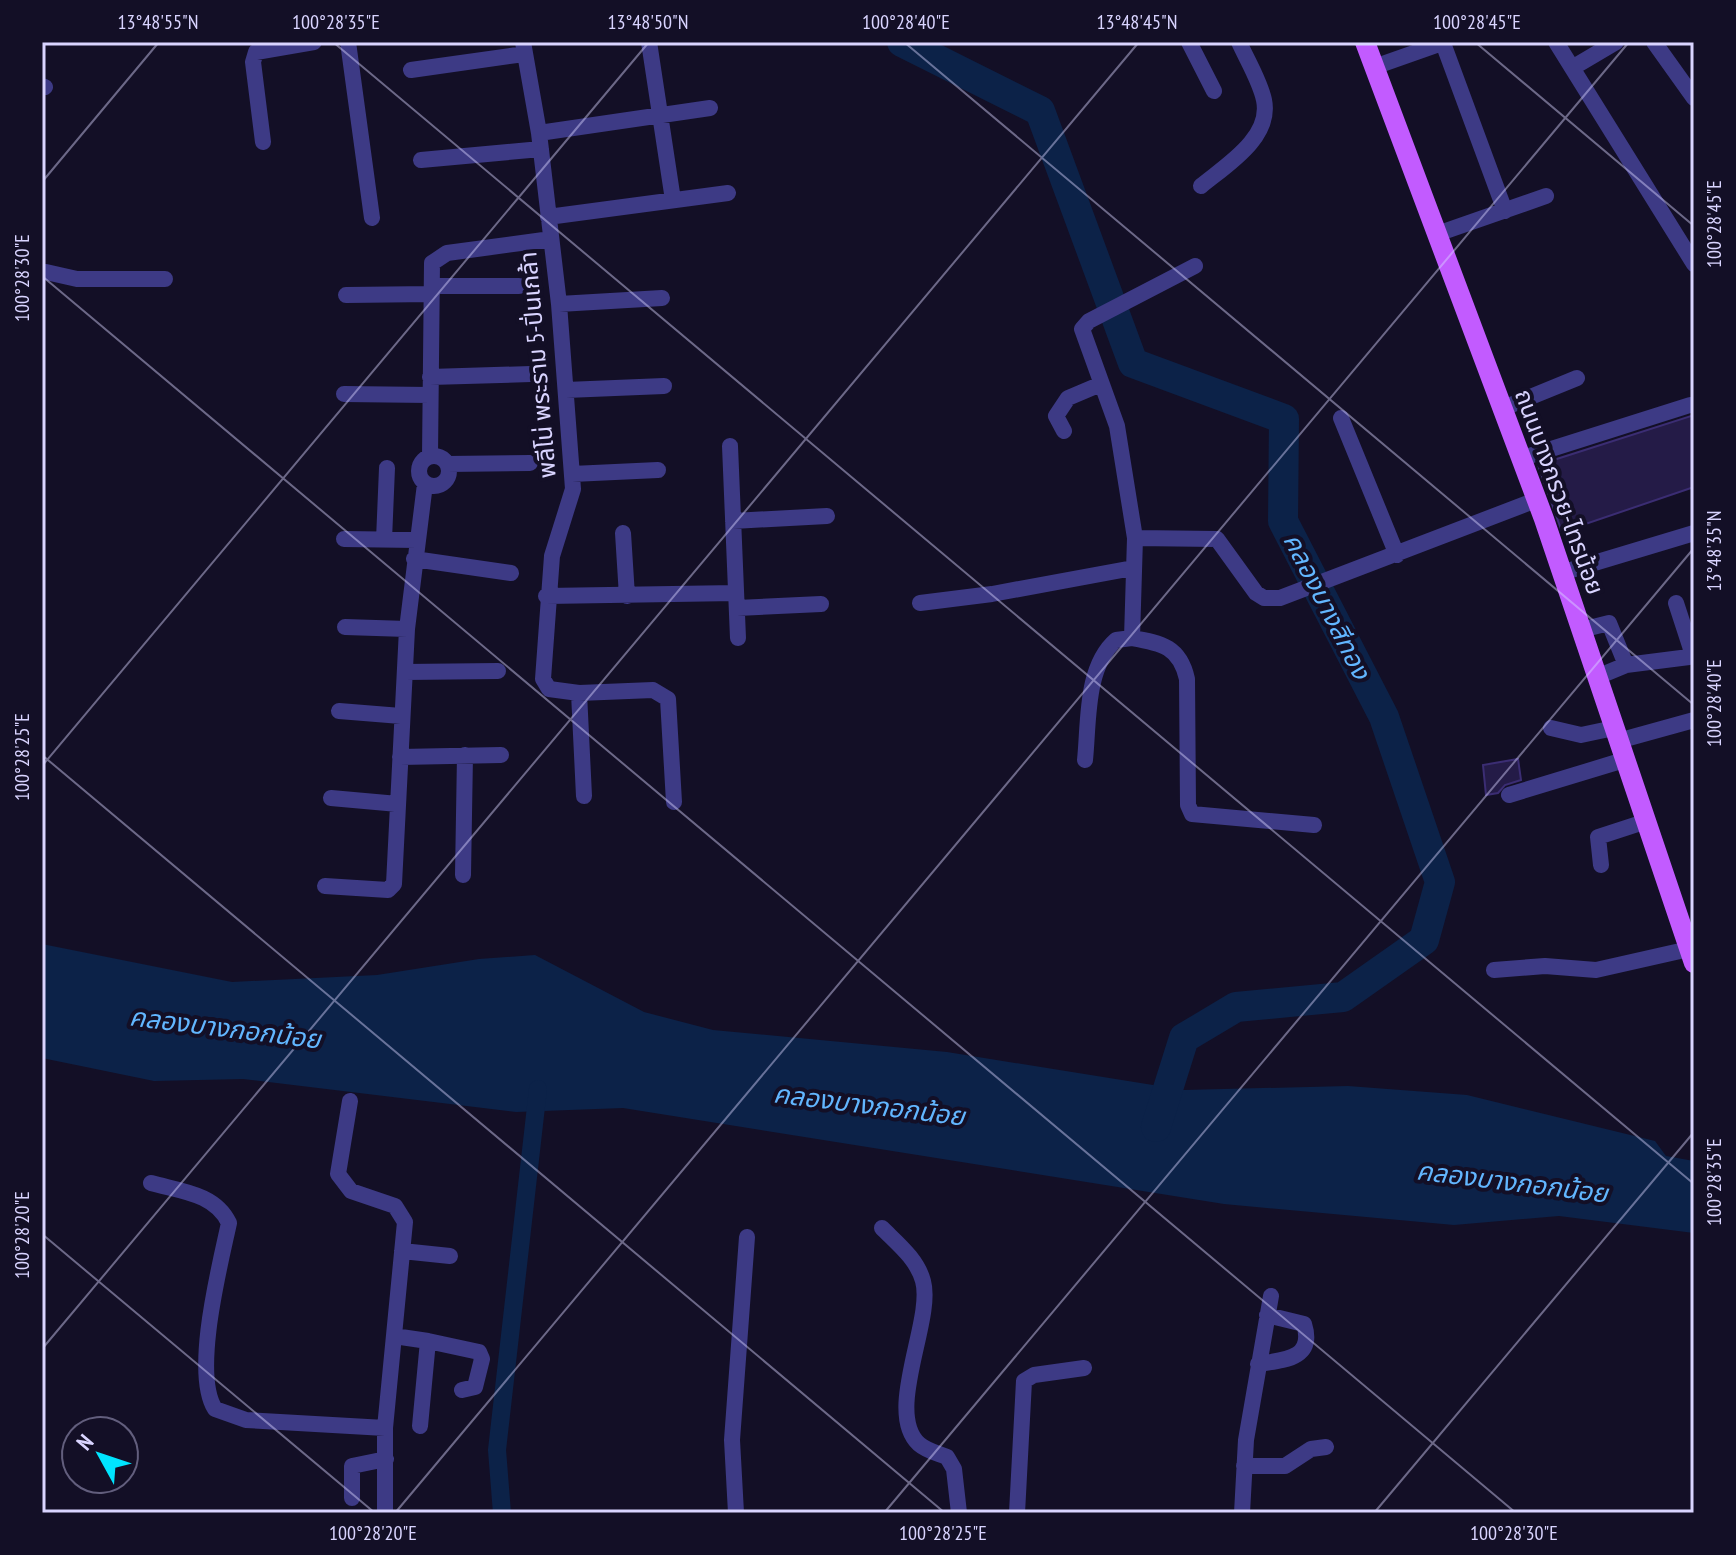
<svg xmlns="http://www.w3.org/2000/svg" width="1736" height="1555" font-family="'PT Sans Narrow','Noto Sans Thai',sans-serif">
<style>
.water{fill:#0c2248}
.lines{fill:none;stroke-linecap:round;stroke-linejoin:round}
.canal{stroke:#0c2248;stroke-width:18}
.river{stroke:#0c2248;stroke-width:30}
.building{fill:#241b47;stroke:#3b2d73;stroke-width:2}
.minor{stroke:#3d3a85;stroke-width:16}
.major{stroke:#c25bff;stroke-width:20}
.ticks{fill:none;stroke:#d9d4ff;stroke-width:2;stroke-opacity:0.45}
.labels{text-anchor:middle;stroke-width:8;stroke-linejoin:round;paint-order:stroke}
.street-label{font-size:24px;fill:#d9d4ff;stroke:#130f26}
.water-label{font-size:26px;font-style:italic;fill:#62b6ff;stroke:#130f26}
.neatline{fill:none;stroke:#d9d4ff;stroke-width:3}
.ticks-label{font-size:20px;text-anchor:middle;fill:#d9d4ff}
</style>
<rect width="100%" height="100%" fill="#130f26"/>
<!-- water -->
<path class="water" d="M 42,944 L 232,982 L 377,975 L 479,959 L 535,955 L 644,1012 L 713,1030 L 947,1052 L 1184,1090 L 1348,1086 L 1467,1095 L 1655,1141 L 1666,1156 L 1694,1161 L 1694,1233 L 1559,1216 L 1454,1225 L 1224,1204 L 623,1108 L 516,1112 L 243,1079 L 154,1081 L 42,1058 Z"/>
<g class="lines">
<!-- canal -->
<path class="canal" d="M 502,1513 L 497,1450 L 538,1089"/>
<!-- river -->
<path class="river" d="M 902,42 L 1040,111 L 1133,363 L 1284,419 L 1283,521 L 1384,717 L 1440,882 L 1424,940 L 1343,997 L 1236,1007 L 1184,1038 L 1156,1127"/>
</g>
<!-- building -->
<path class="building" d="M 1694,415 L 1694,487 L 1562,532 L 1538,465 Z
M 1518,759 L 1521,780 L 1505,785 L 1498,793 L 1486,795 L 1483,765 Z"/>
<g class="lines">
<!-- minor -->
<path class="minor" d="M 348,42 L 372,218
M 523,42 L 539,133 L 559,304 L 573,489 L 552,556 L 543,679 L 549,689 L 579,693 L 584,796
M 649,42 L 673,200
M 1189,42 L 1214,91
M 1556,42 L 1694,264
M 1654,42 L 1694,98
M 1443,43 L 1505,211
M 1374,67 L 1445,42
M 1572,68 L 1616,42
M 411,70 L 524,54
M 42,86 L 45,87
M 539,133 L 710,108
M 263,142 L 253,62 L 256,52 L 314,42
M 421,160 L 541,149
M 1201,186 C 1225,166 1272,138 1264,100 C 1260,81 1247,60 1239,42
M 548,217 L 728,193
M 1437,234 L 1546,196
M 46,272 L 77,279 L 165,279
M 432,286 L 519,286
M 346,295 L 432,294
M 559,304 L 662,298
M 430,377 L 531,374
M 566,390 L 664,386
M 344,394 L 430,395
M 1501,409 L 1577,378
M 1341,418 L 1397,555
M 1064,431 L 1056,416 L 1068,398 L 1101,384
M 730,446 L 738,638
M419 471a15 15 0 1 1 30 0a15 15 0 1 1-30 0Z
M 430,456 L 432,263 L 447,253 L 551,239
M 1520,459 L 1690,405
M 447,464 L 530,463
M 572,474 L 658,470
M 733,521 L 827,516
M 623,533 L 627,596
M 1135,538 L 1117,426 L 1082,329 L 1089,321 L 1195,266
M 344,539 L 417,540
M 384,540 L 387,468
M 414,559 L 511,573
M 1561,573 L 1694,533
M 546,596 L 736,593
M 920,603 L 992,594 L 1133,568
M 737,608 L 821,604
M 345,627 L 407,629
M 1581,630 L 1609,623 L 1626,665 L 1597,677
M 1132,638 C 1162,643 1180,647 1187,679 L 1188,805 L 1192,814 L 1314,825
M 1626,665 L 1689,657 L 1691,649 L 1676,603
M 405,672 L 498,671
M 579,693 L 653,690 L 668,699 L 674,802
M 339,711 L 401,716
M 1551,728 L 1581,735 L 1614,728
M 1618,741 L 1694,720
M 400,757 L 501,755
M 1085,760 C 1089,722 1085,667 1116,640 L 1132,638 L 1135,538 L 1217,539 L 1256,593 L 1264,598 L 1280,598 L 1536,500
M 1509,795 L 1624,760
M 331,798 L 398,804
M 1601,865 L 1598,837 L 1644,822
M 463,875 L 465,755
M 325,886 L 388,890 L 394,884 L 407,629 L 425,484
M 1494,970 L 1545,966 L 1596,970 L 1689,949
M 350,1101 L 338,1174 L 351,1191 L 395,1206 L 405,1222 L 385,1428 L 385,1513
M 151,1183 C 179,1191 215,1193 229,1223 C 220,1265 192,1373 215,1409 L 246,1420 L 385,1428
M 882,1228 C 898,1244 917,1259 923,1281 C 934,1320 884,1412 919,1444 C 927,1451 937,1453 947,1457 L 954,1469 L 959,1513
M 402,1251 L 450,1256
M 394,1336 L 428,1341
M 1258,1364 C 1284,1360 1315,1359 1304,1324 L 1267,1315
M 420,1426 L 428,1341 L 479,1352 L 482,1359 L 475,1387 L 462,1390
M 1244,1466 L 1285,1466 L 1311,1449 L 1326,1447
M 352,1498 L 352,1466 L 386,1459
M 736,1513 L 732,1440 L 747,1237
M 1017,1513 L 1024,1381 L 1034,1375 L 1084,1368
M 1242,1513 L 1246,1440 L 1271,1296"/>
<!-- major -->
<path class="major" d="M 1365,42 L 1544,519 L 1694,963"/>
</g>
<!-- ticks -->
<path class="ticks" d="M 333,42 L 1694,1184M 904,42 L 1694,705M 1475,42 L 1694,226M 42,182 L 159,42M 42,276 L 1516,1513M 42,755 L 945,1513M 42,766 L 649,42M 42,1234 L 375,1513M 42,1349 L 1139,42M 395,1513 L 1629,42M 884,1513 L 1694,548M 1374,1513 L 1694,1132"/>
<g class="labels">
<!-- street labels -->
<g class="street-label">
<text transform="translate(538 365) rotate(-95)" y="8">พลีโน่ พระราม 5-ปิ่นเกล้า</text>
<text transform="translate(1559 492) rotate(70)" y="8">ถนนบางกรวย-ไทรน้อย</text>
</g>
<!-- water labels -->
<g class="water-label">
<text transform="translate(1327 606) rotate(63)" y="9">คลองบางสีทอง</text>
<text transform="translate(225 1028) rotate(7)" y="9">คลองบางกอกน้อย</text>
<text transform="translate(869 1105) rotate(7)" y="9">คลองบางกอกน้อย</text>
<text transform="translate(1512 1182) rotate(7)" y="9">คลองบางกอกน้อย</text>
</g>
</g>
<!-- border -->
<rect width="1736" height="1555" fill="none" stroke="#130f26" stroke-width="88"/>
<!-- north arrow -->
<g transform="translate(100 1455) rotate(310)"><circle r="38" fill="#130f26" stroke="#625e7d" stroke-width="2"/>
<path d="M0-6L14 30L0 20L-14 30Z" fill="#00e5ff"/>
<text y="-12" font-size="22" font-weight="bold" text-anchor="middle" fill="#d9d4ff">N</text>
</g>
<rect x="44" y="44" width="1648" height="1467" class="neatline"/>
<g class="ticks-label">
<text x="158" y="29">13°48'55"N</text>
<text x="336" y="29">100°28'35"E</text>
<text x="648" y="29">13°48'50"N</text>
<text x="906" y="29">100°28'40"E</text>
<text x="1137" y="29">13°48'45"N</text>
<text x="1477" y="29">100°28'45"E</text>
<text transform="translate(1714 224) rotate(-90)" y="7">100°28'45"E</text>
<text transform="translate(22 278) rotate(-90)" y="7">100°28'30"E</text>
<text transform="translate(1714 551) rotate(-90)" y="7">13°48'35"N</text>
<text transform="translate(1714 703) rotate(-90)" y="7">100°28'40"E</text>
<text transform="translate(22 757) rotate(-90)" y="7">100°28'25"E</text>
<text transform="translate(1714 1182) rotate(-90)" y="7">100°28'35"E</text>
<text transform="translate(22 1235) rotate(-90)" y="7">100°28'20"E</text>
<text x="373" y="1540">100°28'20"E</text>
<text x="943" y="1540">100°28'25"E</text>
<text x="1514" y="1540">100°28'30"E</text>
</g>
</svg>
